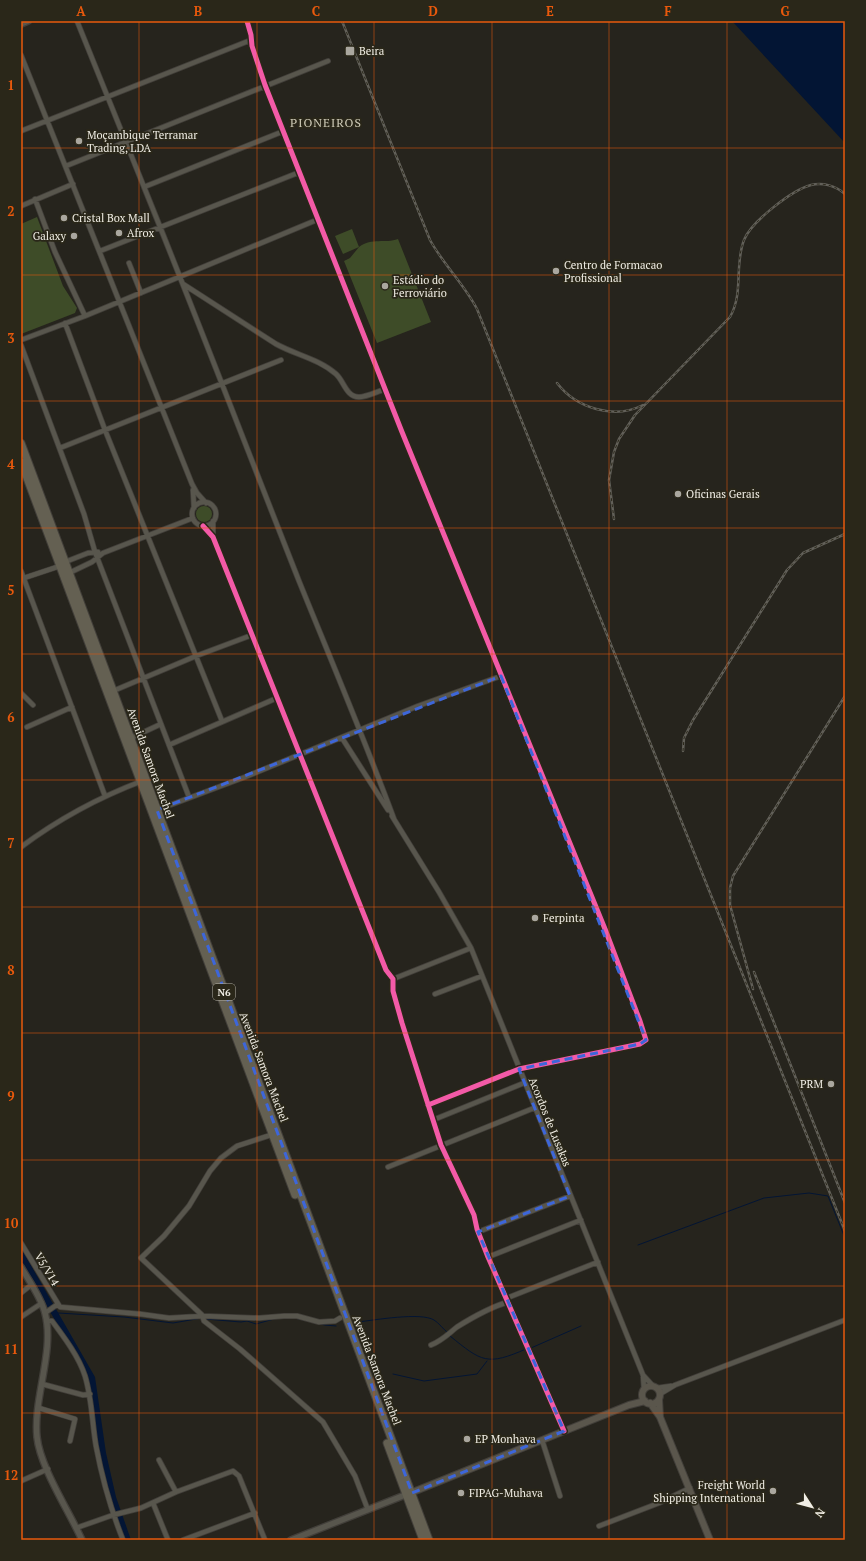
<svg xmlns="http://www.w3.org/2000/svg" width="866" height="1561" font-family="'PT Serif',serif">
<style>
.green{fill:#3e4c28}
.water{fill:#031534}
.lines{fill:none;stroke-linecap:round;stroke-linejoin:round}
.stream{stroke:#031534;stroke-width:1}
.minor-casing{stroke:#423f3a;stroke-width:6}
.tertiary-casing{stroke:#423f3a;stroke-width:8}
.secondary-casing{stroke:#423f3a;stroke-width:8}
.trunk-casing{stroke:#423f3a;stroke-width:9}
.minor{stroke:#58564d;stroke-width:4.5}
.tertiary{stroke:#58564d;stroke-width:5.5}
.secondary{stroke:#5a564c;stroke-width:6}
.trunk{stroke:#646052;stroke-width:7}
.rail-casing{stroke:#626059;stroke-width:2.5}
.rail{stroke:#2a2719;stroke-width:1;stroke-dasharray:3;stroke-linecap:butt}
.cycleway-casing{stroke:#2a2719;stroke-width:8}
.cycleway{stroke:#f35aa7;stroke-width:5}
.marked{fill:none;stroke:#3d66da;stroke-width:3;stroke-dasharray:8 5;stroke-linejoin:round}
.grid{fill:none;stroke:#e8590c;stroke-width:1;stroke-opacity:0.55}
.poi-dot{fill:#aaa79f;stroke:#2a2719;stroke-width:1.5}
.labels{text-anchor:middle;stroke-width:3.5;stroke-linejoin:round;paint-order:stroke}
.shield{fill:#2a2719;stroke:#b5b2a8;stroke-width:1}
.shield-label{font-size:10px;font-weight:bold;fill:#f1eee5}
.poi-label{font-size:11px;fill:#f1eee5;stroke:#2a2719;text-anchor:start}
.street-label{font-size:11px;fill:#f1eee5;stroke:#2a2719}
.neighbourhood-label{font-size:12px;letter-spacing:1px;fill:#cdc9b6;stroke:#2a2719}
.neatline{fill:none;stroke:#e8590c;stroke-width:1.5}
.grid-label{font-size:13px;text-anchor:middle;font-weight:bold;fill:#e8590c}
</style>
<rect width="100%" height="100%" fill="#26241d"/>
<!-- green -->
<path class="green" d="M 37,217 L 63,286 L 77,308 L 75,313 L 21,334 L 21,224 Z
M 352,229 L 359,247 C 372,237 385,244 398,239 L 431,322 L 377,343 L 344,261 L 350,258 L 359,247 L 343,254 L 335,236 Z
M196 514a8 8 0 1 1 16 0a8 8 0 1 1-16 0Z"/>
<!-- water -->
<path class="water" d="M 732,21 L 845,21 L 845,143 Z
M 21,1248 L 95,1377 L 106,1453 L 116,1497 L 131,1540 L 125,1540 C 112,1510 103,1477 97,1445 C 93,1422 93,1398 87,1375 L 21,1262 Z"/>
<g class="lines">
<!-- stream -->
<path class="stream" d="M 638,1245 L 764,1198 L 809,1193 L 828,1196 L 845,1238
M 58,1313 L 124,1317 L 173,1323 L 202,1318
M 295,1318 L 325,1325 L 336,1326
M 205,1319 L 241,1322 L 247,1321 L 256,1324 L 274,1319
M 358,1322 C 375,1320 421,1312 434,1320 C 439,1323 443,1329 448,1333
M 450,1336 C 482,1362 487,1366 526,1349
M 531,1348 L 581,1326
M 393,1374 L 424,1381 L 477,1374 L 487,1361"/>
<!-- minor casing -->
<g class="minor-casing">
<path id="minor" d="M 77,21 L 144,187
M 247,21 L 251,35 L 252,46 L 265,85 L 402,432 L 605,929 L 640,1021 L 646,1040 L 640,1044 L 519,1069 L 428,1105
M 21,55 L 192,484 L 197,493 L 206,503
M 21,131 L 251,40
M 284,131 L 144,187 C 197,318 247,449 299,581 C 331,660 364,738 394,819
M 66,166 L 328,61
M 35,199 L 55,252 L 85,316
M 21,206 L 73,184
M 100,251 L 300,172
M 129,263 L 141,293
M 183,284 L 276,344 C 296,355 319,359 336,374 C 344,381 346,397 359,397 C 367,397 378,391 386,389
M 65,323 L 105,430 L 222,721
M 21,340 L 85,316 L 319,219
M 21,345 L 84,514 L 95,552 L 189,797
M 60,448 L 281,360
M 193,490 L 194,508
M192 514a12 12 0 1 1 24 0a12 12 0 1 1-24 0Z
M 203,526 L 213,537 L 386,970 L 393,979 L 393,991 L 402,1023 L 441,1145 L 474,1215 L 477,1229 L 488,1257 L 564,1431
M 213,537 L 213,521
M 65,562 L 88,553 L 98,552
M 21,571 L 105,796
M 69,573 L 92,562 L 103,553 L 193,518
M 21,579 L 60,566
M 113,691 L 196,656 L 252,635
M 21,693 L 33,705
M 27,727 L 72,707
M 131,738 L 161,724
M 342,738 L 388,810
M 169,745 L 277,698
M 157,810 L 245,777 L 418,706 L 501,676
M 392,816 L 439,892 L 471,948 L 643,1375 L 644,1389
M 21,847 C 60,818 97,798 142,781
M 393,979 L 471,948
M 435,994 L 482,976
M 433,1120 L 524,1083
M 274,1134 L 237,1146 L 221,1158 L 210,1171 L 189,1206 L 164,1236 L 141,1258 L 202,1315 L 204,1321 L 240,1349 L 323,1422 L 355,1476 L 368,1510
M 388,1167 L 534,1108
M 478,1232 L 570,1196
M 21,1243 L 60,1307 L 140,1314 L 169,1318 L 203,1316 L 259,1318 L 284,1316 L 297,1316 L 319,1322 L 335,1321 L 340,1318
M 488,1257 L 581,1220
M 21,1293 L 31,1285
M 507,1298 L 598,1262
M 45,1313 L 58,1304
M 21,1317 L 42,1303
M 46,1321 L 52,1321 C 64,1337 79,1357 85,1376 C 92,1399 92,1423 96,1446 C 102,1478 111,1510 123,1540
M 431,1345 C 443,1340 448,1334 457,1327 C 473,1317 491,1307 508,1302
M 643,1375 L 653,1386
M 42,1384 L 83,1395 L 90,1394
M 657,1388 L 671,1386
M 660,1394 L 675,1385 L 845,1320
M 39,1408 L 75,1419 L 70,1441
M 542,1440 L 560,1496
M 159,1460 L 176,1492
M 21,1481 L 48,1469
M 153,1503 L 168,1540
M 599,1526 L 659,1503 L 690,1488
M 76,1528 L 113,1515 L 141,1508 L 176,1492 L 233,1471 L 239,1476 L 265,1540
M 183,1540 L 255,1513"/>
</g>
<!-- tertiary casing -->
<g class="tertiary-casing">
<path id="tertiary" d="M 21,24 L 28,21
M 21,1267 C 29,1281 41,1297 45,1313 C 55,1351 33,1398 37,1437 C 40,1467 69,1511 82,1540
M 291,1540 L 405,1495"/>
</g>
<!-- secondary casing -->
<g class="secondary-casing">
<path id="secondary" d="M642 1395a9 9 0 1 1 18 0a9 9 0 1 1-18 0Z
M 659,1399 L 660,1417
M 650,1403 L 660,1417 L 710,1540
M 408,1494 L 629,1405 L 645,1401"/>
</g>
<!-- trunk casing -->
<g class="trunk-casing">
<path id="trunk" d="M 21,443 L 429,1540
M 21,462 L 295,1195
M 387,1443 L 423,1540"/>
</g>
<!-- minor -->
<use href="#minor" class="minor"/>
<!-- tertiary -->
<use href="#tertiary" class="tertiary"/>
<!-- secondary -->
<use href="#secondary" class="secondary"/>
<!-- trunk -->
<use href="#trunk" class="trunk"/>
<!-- rail casing -->
<g class="rail-casing">
<path id="rail" d="M 342,21 L 430,240 C 443,264 464,284 477,309 L 845,1231
M 557,383 C 576,408 614,420 643,405
M 614,519 L 609,480 L 614,452 L 619,439 L 635,415 L 730,317 C 744,292 734,266 744,240 C 751,222 792,190 811,185 C 823,182 836,186 845,194
M 683,751 L 684,738 L 693,720 L 787,570 L 803,553 L 845,534
M 754,972 L 845,1203
M 753,989 L 730,905 L 730,888 L 733,876 L 845,696"/>
</g>
<!-- rail -->
<use href="#rail" class="rail"/>
<!-- cycleway casing -->
<g class="cycleway-casing">
<path id="cycleway" d="M 247,21 L 251,35 L 252,46 L 265,85 L 402,432 L 605,929 L 640,1021 L 646,1040 L 640,1044 L 519,1069 L 428,1105
M 203,526 L 213,537 L 386,970 L 393,979 L 393,991 L 402,1023 L 441,1145 L 474,1215 L 477,1229 L 488,1257 L 564,1431"/>
</g>
<!-- cycleway -->
<use href="#cycleway" class="cycleway"/>
</g>
<!-- marked area -->
<path class="marked" d="M 501,676 L 646,1040 L 640,1044 L 519,1069 L 570,1196 L 478,1232 L 564,1431 L 412,1493 L 157,810 Z"/>
<!-- grid -->
<path class="grid" d="M 139,21 L 139,1540M 257,21 L 257,1540M 374,21 L 374,1540M 492,21 L 492,1540M 609,21 L 609,1540M 727,21 L 727,1540M 21,148 L 845,148M 21,275 L 845,275M 21,401 L 845,401M 21,528 L 845,528M 21,654 L 845,654M 21,780 L 845,780M 21,907 L 845,907M 21,1033 L 845,1033M 21,1160 L 845,1160M 21,1286 L 845,1286M 21,1413 L 845,1413"/>
<!-- markers -->
<g class="poi-dot">
<rect x="345" y="46" width="10" height="10" rx="2"/>
<circle cx="79" cy="141" r="4"/>
<circle cx="64" cy="218" r="4"/>
<circle cx="119" cy="233" r="4"/>
<circle cx="74" cy="236" r="4"/>
<circle cx="556" cy="271" r="4"/>
<circle cx="385" cy="286" r="4"/>
<circle cx="678" cy="494" r="4"/>
<circle cx="535" cy="918" r="4"/>
<circle cx="831" cy="1084" r="4"/>
<circle cx="467" cy="1439" r="4"/>
<circle cx="773" cy="1491" r="4"/>
<circle cx="461" cy="1493" r="4"/>
</g>
<g class="labels">
<!-- shield labels -->
<rect class="shield" x="213" y="984" width="22" height="16" rx="3"/>
<g class="shield-label">
<text x="224" y="996">N6</text>
</g>
<!-- poi labels -->
<g class="poi-label">
<text x="359" y="55">Beira</text>
<text x="87" y="139">Moçambique Terramar<tspan x="87" dy="13">Trading, LDA</tspan></text>
<text x="72" y="222">Cristal Box Mall</text>
<text x="127" y="237">Afrox</text>
<text x="66" y="240" text-anchor="end">Galaxy</text>
<text x="564" y="269">Centro de Formacao<tspan x="564" dy="13">Profissional</tspan></text>
<text x="393" y="284">Estádio do<tspan x="393" dy="13">Ferroviário</tspan></text>
<text x="686" y="498">Oficinas Gerais</text>
<text x="543" y="922">Ferpinta</text>
<text x="823" y="1088" text-anchor="end">PRM</text>
<text x="475" y="1443">EP Monhava</text>
<text x="765" y="1489" text-anchor="end">Freight World<tspan x="765" dy="13">Shipping International</tspan></text>
<text x="469" y="1497">FIPAG-Muhava</text>
</g>
<!-- street labels -->
<g class="street-label">
<text transform="translate(151 763) rotate(70)" y="4">Avenida Samora Machel</text>
<text transform="translate(264 1067) rotate(69)" y="4">Avenida Samora Machel</text>
<text transform="translate(550 1122) rotate(68)" y="4">Acordos de Lusakas</text>
<text transform="translate(47 1269) rotate(59)" y="4">V5/V14</text>
<text transform="translate(377 1370) rotate(69)" y="4">Avenida Samora Machel</text>
</g>
<!-- neighbourhood labels -->
<g class="neighbourhood-label">
<text x="326" y="127">PIONEIROS</text>
</g>
</g>
<!-- border -->
<rect width="866" height="1561" fill="none" stroke="#2a2719" stroke-width="44"/>
<!-- north arrow -->
<g transform="translate(812 1507) rotate(126)" stroke="#2a2719" stroke-width="3" paint-order="stroke">
<path d="M0-3L7 15L0 10L-7 15Z" fill="#f1eee5"/>
<text y="-6" font-size="11" font-weight="bold" text-anchor="middle" fill="#f1eee5">N</text>
</g>
<rect x="22" y="22" width="822" height="1517" class="neatline"/>
<g class="grid-label">
<text x="81" y="16">A</text>
<text x="198" y="16">B</text>
<text x="316" y="16">C</text>
<text x="433" y="16">D</text>
<text x="550" y="16">E</text>
<text x="668" y="16">F</text>
<text x="785" y="16">G</text>
<text x="11" y="90">1</text>
<text x="11" y="216">2</text>
<text x="11" y="343">3</text>
<text x="11" y="469">4</text>
<text x="11" y="595">5</text>
<text x="11" y="722">6</text>
<text x="11" y="848">7</text>
<text x="11" y="975">8</text>
<text x="11" y="1101">9</text>
<text x="11" y="1228">10</text>
<text x="11" y="1354">11</text>
<text x="11" y="1480">12</text>
</g>
</svg>
